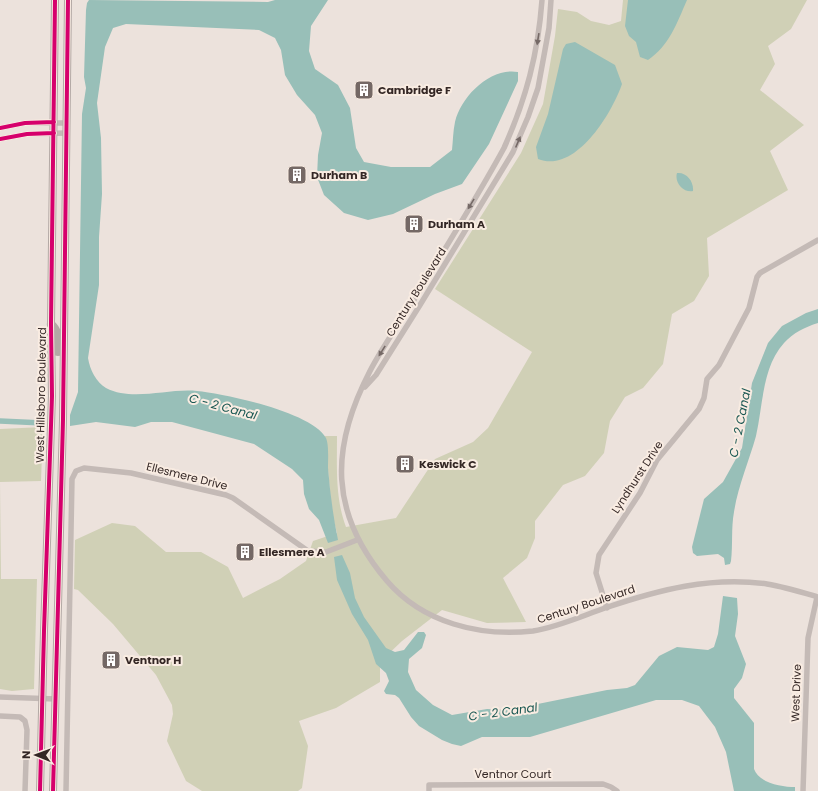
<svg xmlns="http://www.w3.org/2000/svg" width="818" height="791" font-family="Poppins,sans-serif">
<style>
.green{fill:#d0d0b6}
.water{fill:#98bfb8}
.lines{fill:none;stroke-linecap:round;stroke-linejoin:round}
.canal{stroke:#98bfb8;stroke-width:5.5}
.street{stroke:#c4bab6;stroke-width:5.5}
.primary{stroke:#b3a9a5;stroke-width:8}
.cycleway-casing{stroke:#f9ece2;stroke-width:6}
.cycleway{stroke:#d6006c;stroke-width:4}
.oneway{fill:#756966}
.labels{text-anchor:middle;stroke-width:4;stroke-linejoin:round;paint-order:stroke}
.poi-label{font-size:11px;font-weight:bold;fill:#342725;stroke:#f9ece2;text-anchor:start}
.street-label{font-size:11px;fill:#342725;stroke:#f9ece2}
.water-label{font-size:12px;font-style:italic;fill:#195752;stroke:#f9ece2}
</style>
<rect width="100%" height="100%" fill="#ece2dc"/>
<!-- green -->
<path class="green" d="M 623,0 L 807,0 L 791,29 L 768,46 L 775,64 L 760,90 L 804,125 L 770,151 L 788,190 L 707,238 L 709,276 L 694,301 L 672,314 L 663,364 L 643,388 L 625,397 L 610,421 L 604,453 L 585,476 L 563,485 L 535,521 L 535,538 L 527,558 L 503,578 L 526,622 L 487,623 L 442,610 L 402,641 L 380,662 L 380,682 L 336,708 L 299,721 L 308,746 L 302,788 L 298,791 L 202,791 L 186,781 L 167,741 L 173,714 L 172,705 L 156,675 L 113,624 L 78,590 L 74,589 L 75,540 L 112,523 L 135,526 L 166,552 L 201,552 L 228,567 L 243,598 L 280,579 L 306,561 L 313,541 L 337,533 L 332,514 L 325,436 L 337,436 C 337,467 335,498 346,527 L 396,518 L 435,459 L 473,442 L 488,428 L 532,352 L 435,289 L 521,153 L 543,104 L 555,36 L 558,9 L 577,12 L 591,21 L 609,25 L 621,21 Z
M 43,427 L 41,481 L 0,482 L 1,579 L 37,579 L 34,689 L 12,691 L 0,689 L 0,429 Z"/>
<!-- water -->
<path class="water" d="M 89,0 L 268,2 L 275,0 L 328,0 L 311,26 L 309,51 L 315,69 L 338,85 L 350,108 L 356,148 L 364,162 L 391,167 L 430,167 L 452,150 C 453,141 453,131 455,122 C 461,96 491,67 518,72 L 518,81 L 489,144 L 462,184 L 435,194 L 393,214 L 368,220 L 344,213 L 324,195 L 317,177 L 318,155 L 322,133 L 315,115 L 297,95 L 285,75 L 281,50 L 275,38 L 259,30 L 126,24 L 113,28 L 105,47 L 97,103 L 101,138 L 102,194 L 99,237 L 99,285 L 88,358 C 90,370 96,382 106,388 C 133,402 168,388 197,391 C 225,394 312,412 326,438 C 329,445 328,459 328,468 C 330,492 333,516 338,540 L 328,543 L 319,520 L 309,509 L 304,494 L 303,480 L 292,469 L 254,444 L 172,422 L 151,422 L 135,427 L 96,422 L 70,426 L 70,415 L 78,392 L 82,114 L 86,88 L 84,77 L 86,10 L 87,3 Z
M 628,0 L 687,0 C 677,23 669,46 648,60 L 640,57 L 636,42 L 629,36 L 625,26 Z
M 575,42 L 615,65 L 622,84 C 612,113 576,174 538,159 L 536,147 L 548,114 L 563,49 L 566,44 Z
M 677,173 C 687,172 694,182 693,191 C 684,193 674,183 677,173 Z
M 818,309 L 818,323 C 805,327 793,333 784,343 C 762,367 763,406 756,436 C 749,461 738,486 734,512 C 731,528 733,545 731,561 L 730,564 L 725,565 L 724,558 L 718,554 L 697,556 L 693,553 L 692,547 L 704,499 L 723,482 L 742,448 L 752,383 L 768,343 L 782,326 L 806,313 Z
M 342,555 L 350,573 L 355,598 L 364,617 L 386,648 L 395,652 L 404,650 L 418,632 L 424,632 L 426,635 L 422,648 L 409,659 L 408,672 L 416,690 L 433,705 L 452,715 L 487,709 L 508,710 L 607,690 L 627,688 L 635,685 L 659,656 L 677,647 L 708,650 L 714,647 L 718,634 L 723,596 L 737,598 L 738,614 L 735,636 L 746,664 L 742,678 L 734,689 L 734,698 L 754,723 L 754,769 C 759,783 782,787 795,787 L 795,791 L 734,791 L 726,752 L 715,727 L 699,706 L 682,700 L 656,700 L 530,737 L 482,737 L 461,746 L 452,744 L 442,740 L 419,726 L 411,717 L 399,698 L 395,695 L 386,694 L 384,691 L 389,681 L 386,673 L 376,664 L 368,640 L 352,614 L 337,580 L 334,557 Z"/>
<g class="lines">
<!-- canal -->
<path class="canal" d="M 0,421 L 43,423"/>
<!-- street -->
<path class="street" d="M 542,0 C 538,54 526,99 504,148 C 475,201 443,252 412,303 C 398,325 382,348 370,371 C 330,448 329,513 387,581 C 423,623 480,637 533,631 C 558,627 582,616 605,608 C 658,590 711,576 767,584 C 785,587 801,592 818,597
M 0,128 L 25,123 L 67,123
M 0,139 L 27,134 L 67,133
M 365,387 L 376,375 L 420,305 L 513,152 L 528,117 L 538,88 L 549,28 L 551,0
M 607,608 L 596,573 L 599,555 L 640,493 L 657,460 L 699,409 L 704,398 L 707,379 L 719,365 L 749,308 L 757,277 L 760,273 L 818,240
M 0,697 L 56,699
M 0,716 L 20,717 L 25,721 L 27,730 L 25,791
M 66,791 L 72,479 L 76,471 L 84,468 L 131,473 L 226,495 L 233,498 L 308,551 L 326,552 L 357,540
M 429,791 L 429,785 L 603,784 L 611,787 L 617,791
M 803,791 L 808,638 L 817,597"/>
<!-- primary -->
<path class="primary" d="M 51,324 C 60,331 58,341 58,352
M 40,791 L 44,631 L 52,396 L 51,324 L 55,0
M 53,791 L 63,420 L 68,0"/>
<!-- cycleway casing -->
<g class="cycleway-casing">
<path id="cycleway" d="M 0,128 L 25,123 L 54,122
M 0,139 L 27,134 L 54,133
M 40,791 L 44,631 L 52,396 L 51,324 L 55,0
M 53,791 L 63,420 L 68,0"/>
</g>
<!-- cycleway -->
<use href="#cycleway" class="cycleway"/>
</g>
<!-- one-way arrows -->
<defs><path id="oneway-solid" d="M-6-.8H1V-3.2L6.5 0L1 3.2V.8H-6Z"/></defs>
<g class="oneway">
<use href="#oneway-solid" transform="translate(538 39) rotate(99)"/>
<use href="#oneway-solid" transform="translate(518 142) rotate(-67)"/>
<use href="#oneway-solid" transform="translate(471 204) rotate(121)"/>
<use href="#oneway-solid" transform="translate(382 351) rotate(122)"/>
</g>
<!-- icons -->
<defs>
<g id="building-square" transform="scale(1)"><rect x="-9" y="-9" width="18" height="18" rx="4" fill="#746865" stroke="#f9ece2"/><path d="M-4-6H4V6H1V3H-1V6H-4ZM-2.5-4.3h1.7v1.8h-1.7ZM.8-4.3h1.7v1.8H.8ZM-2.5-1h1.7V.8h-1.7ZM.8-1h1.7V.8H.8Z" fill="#fff"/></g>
</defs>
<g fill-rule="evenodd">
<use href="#building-square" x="364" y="90"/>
<use href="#building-square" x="297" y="175"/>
<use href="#building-square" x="414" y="224"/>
<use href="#building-square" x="405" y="464"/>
<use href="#building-square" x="245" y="552"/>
<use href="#building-square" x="111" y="660"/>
</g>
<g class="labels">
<!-- poi labels -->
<g class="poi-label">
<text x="378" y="94">Cambridge F</text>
<text x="311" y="179">Durham B</text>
<text x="428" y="228">Durham A</text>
<text x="419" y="468">Keswick C</text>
<text x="259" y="556">Ellesmere A</text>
<text x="125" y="664">Ventnor H</text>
</g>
<!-- street labels -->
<g class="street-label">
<text transform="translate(416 292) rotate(-58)" y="4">Century Boulevard</text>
<text transform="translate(41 395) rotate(-89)" y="4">West Hillsboro Boulevard</text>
<text transform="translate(187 476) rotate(14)" y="4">Ellesmere Drive</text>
<text transform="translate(637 477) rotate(-57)" y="4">Lyndhurst Drive</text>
<text transform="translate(586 604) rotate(-18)" y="4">Century Boulevard</text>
<text transform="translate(796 693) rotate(-88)" y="4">West Drive</text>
<text x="513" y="778">Ventnor Court</text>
</g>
<!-- water labels -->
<g class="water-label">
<text transform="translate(223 407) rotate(15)" y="4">C - 2 Canal</text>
<text transform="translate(740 423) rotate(-79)" y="4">C - 2 Canal</text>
<text transform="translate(503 712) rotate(-8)" y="4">C - 2 Canal</text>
</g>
</g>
<!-- north arrow -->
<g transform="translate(36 755) rotate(271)" stroke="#f9ece2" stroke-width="3" paint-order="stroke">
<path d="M0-3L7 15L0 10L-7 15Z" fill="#342725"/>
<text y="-6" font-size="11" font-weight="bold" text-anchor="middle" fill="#342725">N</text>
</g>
</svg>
